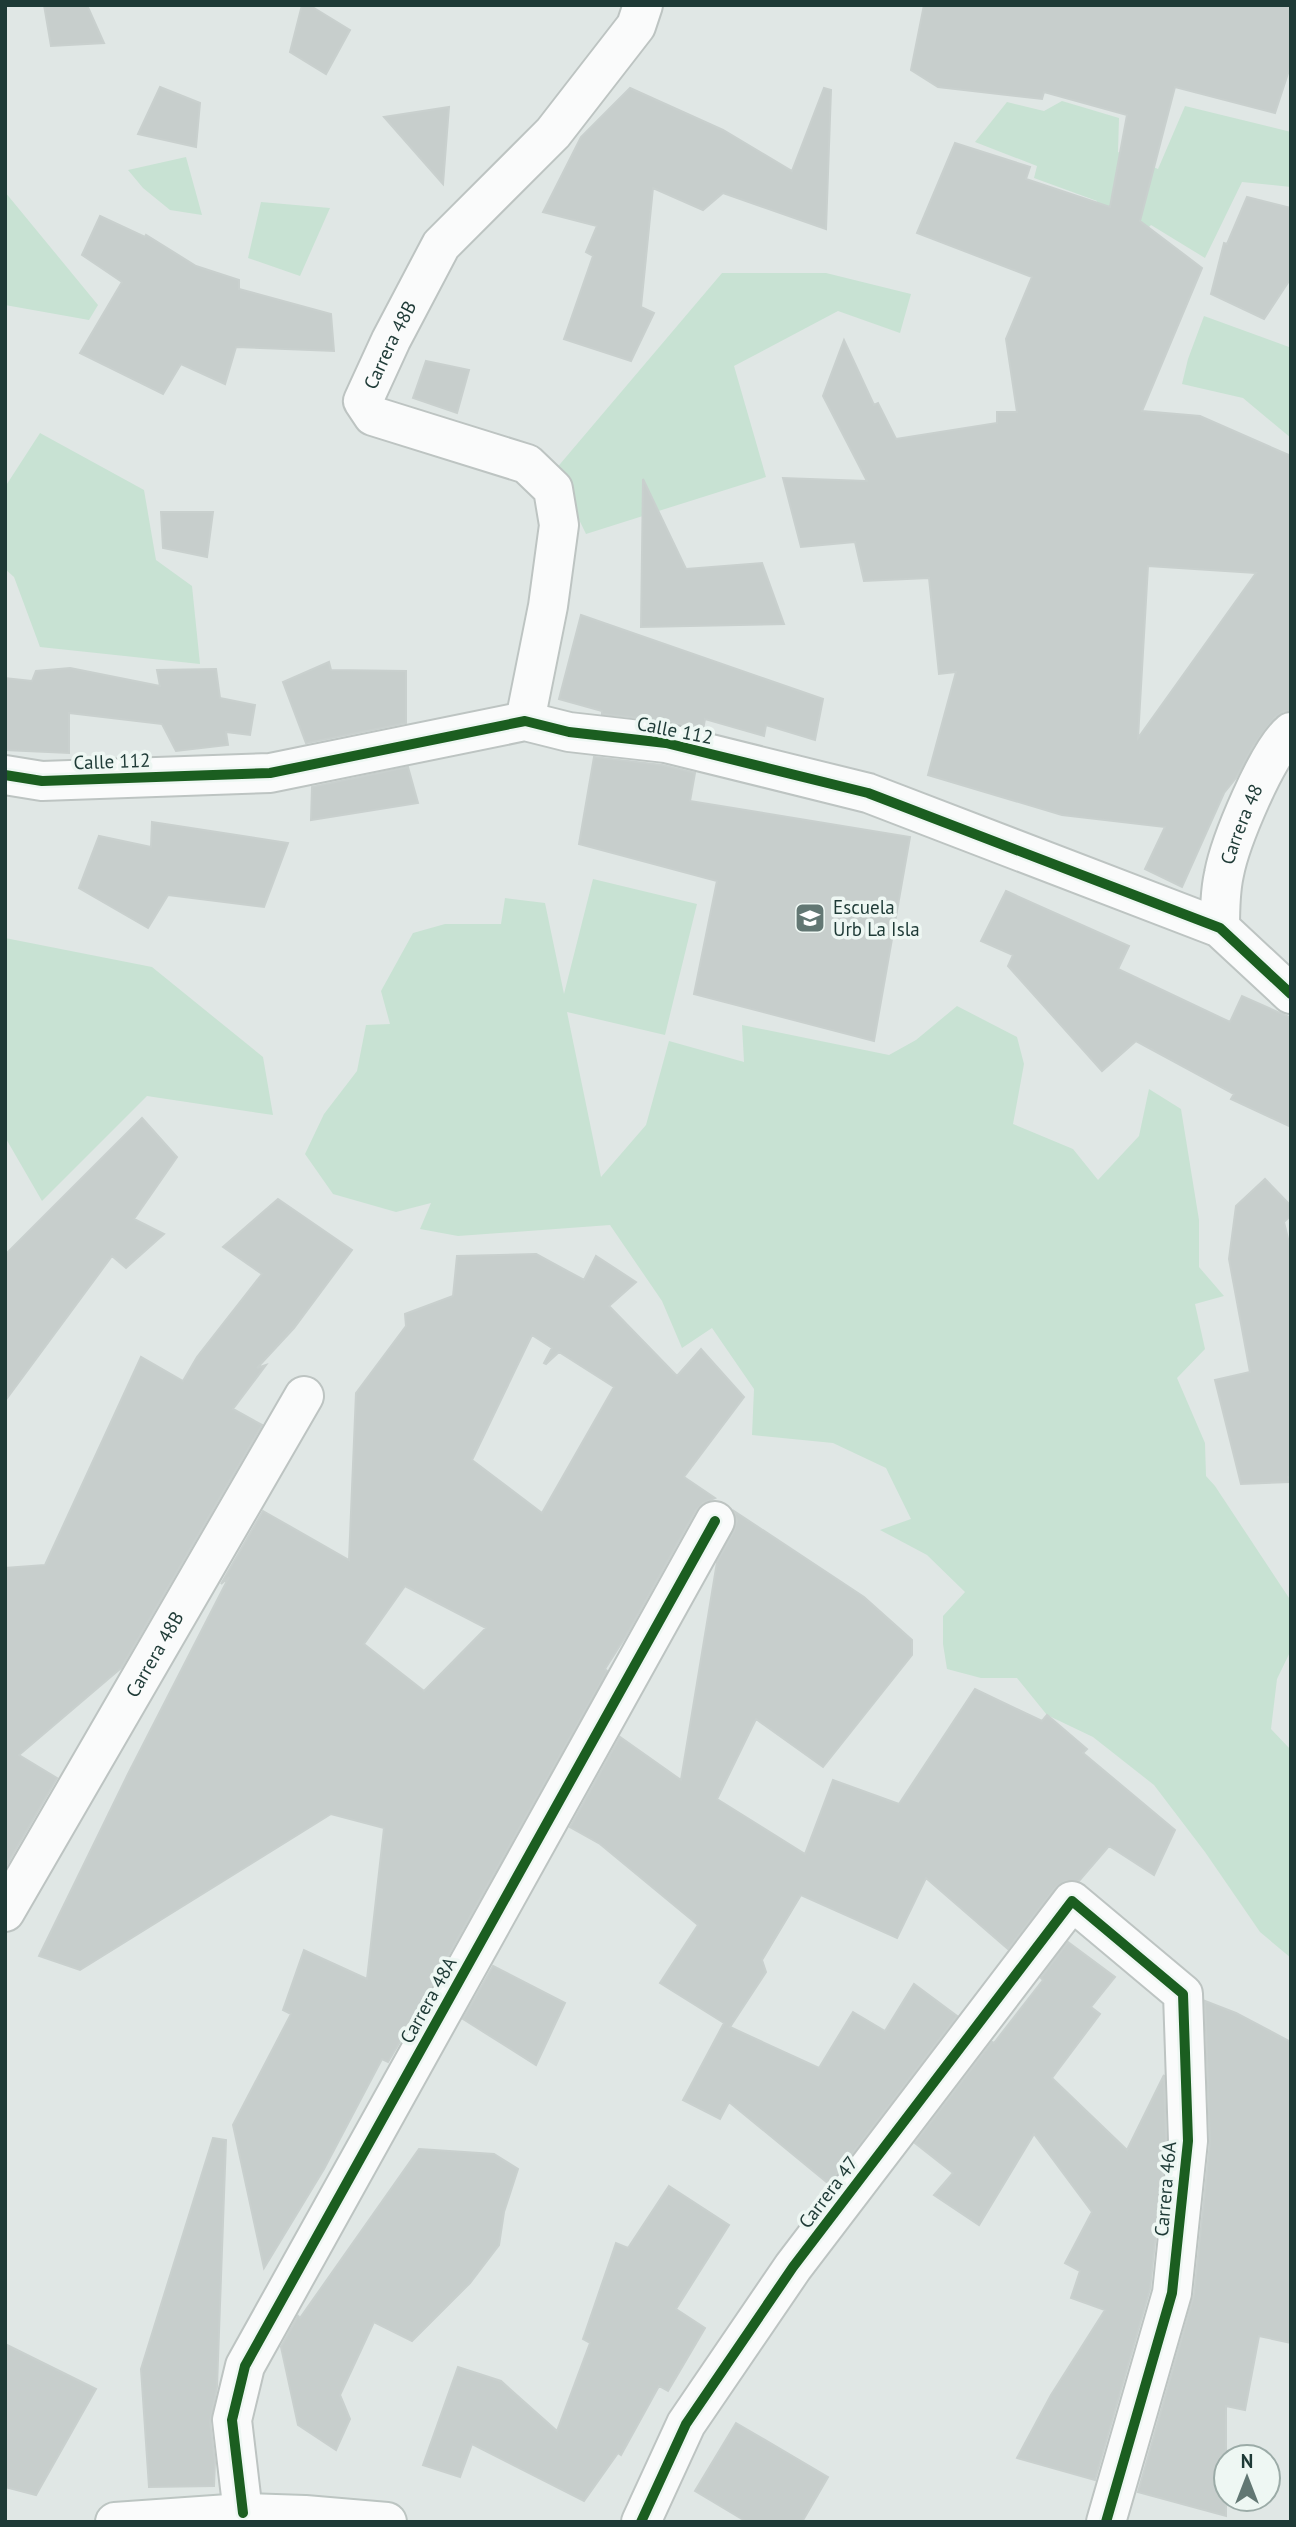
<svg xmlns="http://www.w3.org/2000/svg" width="1296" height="2527" font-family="'PT Sans',sans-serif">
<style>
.green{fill:#c8e2d3}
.building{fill:#c7cecc;stroke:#c9d0ce;stroke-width:2;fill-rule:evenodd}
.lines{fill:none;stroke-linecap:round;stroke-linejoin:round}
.street-casing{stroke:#bdc4c2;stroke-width:42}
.secondary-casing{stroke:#bcc5c2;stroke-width:42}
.street{stroke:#fafbfb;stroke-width:38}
.secondary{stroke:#fafbfb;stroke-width:38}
.cycleway-casing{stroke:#eef7f3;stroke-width:15}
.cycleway{stroke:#1b5e20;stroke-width:10}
.labels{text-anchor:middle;stroke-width:7;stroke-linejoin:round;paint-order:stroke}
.street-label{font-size:19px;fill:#1e3a36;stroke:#eef7f3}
.poi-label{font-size:19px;fill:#1e3a36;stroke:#eef7f3;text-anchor:start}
</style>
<rect width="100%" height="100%" fill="#e0e7e5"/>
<!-- green -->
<path class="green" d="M 1062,101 L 1119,118 L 1118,152 L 1158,169 L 1185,106 L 1291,132 L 1291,187 L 1242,182 L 1205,258 L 1151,225 L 1133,243 L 1088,228 L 1097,201 L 1034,178 L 1037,166 L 975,142 L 1007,102 L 1044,111 Z
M 186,157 L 202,215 L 170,210 L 143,188 L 128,170 Z
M 5,192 L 98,305 L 89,320 L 5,305 Z
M 261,202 L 330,208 L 300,276 L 248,258 Z
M 722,273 L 826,273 L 911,294 L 900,333 L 838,311 L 734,366 L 766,477 L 586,534 L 555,470 Z
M 1204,316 L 1289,347 L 1291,345 L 1291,438 L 1243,398 L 1182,384 L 1188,359 Z
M 40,433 L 144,490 L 156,560 L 192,586 L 200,664 L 40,647 L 14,577 L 5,569 L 5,487 Z
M 593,879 L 697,904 L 665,1035 L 567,1012 L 601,1177 L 646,1125 L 669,1041 L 744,1062 L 742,1025 L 889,1055 L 916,1040 L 957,1006 L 1017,1037 L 1024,1064 L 1013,1124 L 1073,1149 L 1098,1180 L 1139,1136 L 1149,1089 L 1181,1109 L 1199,1220 L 1199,1267 L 1224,1296 L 1195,1304 L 1205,1349 L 1177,1378 L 1205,1443 L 1206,1476 L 1215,1486 L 1291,1601 L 1291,1650 L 1277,1679 L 1271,1729 L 1291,1750 L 1291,1958 L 1260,1932 L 1205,1852 L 1154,1785 L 1093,1737 L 1047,1715 L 1017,1678 L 981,1678 L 947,1669 L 943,1644 L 943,1616 L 965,1592 L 927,1555 L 880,1530 L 911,1519 L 886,1468 L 833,1443 L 752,1435 L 754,1389 L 712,1328 L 682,1348 L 662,1301 L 610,1225 L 458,1236 L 420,1229 L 431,1203 L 396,1212 L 333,1194 L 305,1154 L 324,1114 L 357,1071 L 366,1025 L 390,1024 L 381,991 L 413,933 L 445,924 L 501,924 L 505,898 L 545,903 L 564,994 Z
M 5,938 L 152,967 L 263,1057 L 273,1115 L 147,1096 L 42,1201 L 5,1137 Z"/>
<!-- building -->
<path class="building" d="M 44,5 L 87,5 L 104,43 L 51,46 Z
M 302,5 L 309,5 L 350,30 L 326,74 L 290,52 Z
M 924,5 L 1291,5 L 1291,64 L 1275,113 L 1175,87 L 1140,221 L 1202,268 L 1142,411 L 1200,416 L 1291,456 L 1291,711 L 1284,711 L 1275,717 L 1253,746 L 1236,778 L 1224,793 L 1182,887 L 1145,869 L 1165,827 L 1062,815 L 928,775 L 956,672 L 939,674 L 929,578 L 864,581 L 855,542 L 801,547 L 783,478 L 867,481 L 823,396 L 844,340 L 874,405 L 878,403 L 896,439 L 997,423 L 997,412 L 1017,412 L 1006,339 L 1032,277 L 917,233 L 955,143 L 1030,167 L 1026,179 L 1110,207 L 1127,115 L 1044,92 L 1042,99 L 938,87 L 911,70 ZM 1148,566 L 1256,573 L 1138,738 Z
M 160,87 L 200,103 L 196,147 L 138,134 Z
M 630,88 L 723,130 L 792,171 L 824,88 L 831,90 L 826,229 L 723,193 L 703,210 L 653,188 L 641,307 L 654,313 L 631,361 L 564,339 L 593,256 L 586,252 L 597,226 L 543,212 L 581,137 Z
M 449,107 L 443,184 L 384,117 Z
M 1247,197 L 1291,208 L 1291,278 L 1264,319 L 1211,294 L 1224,243 L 1227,244 Z
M 100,216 L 145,237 L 146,235 L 196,266 L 239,280 L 239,289 L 331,314 L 334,351 L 236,347 L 225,384 L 181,364 L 163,394 L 80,353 L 122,282 L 82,255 Z
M 426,361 L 469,370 L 457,413 L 413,398 Z
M 643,479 L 686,569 L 762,563 L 784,624 L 641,627 Z
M 161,512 L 213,512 L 207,557 L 163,548 Z
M 581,615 L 823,699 L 815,740 L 766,725 L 764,736 L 705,719 L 703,730 L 668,721 L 602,714 L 602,711 L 559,699 Z
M 329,662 L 331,670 L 406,671 L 406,723 L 306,743 L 283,682 Z
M 70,668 L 160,686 L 157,670 L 216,669 L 220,698 L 255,705 L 250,735 L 226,732 L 228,745 L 176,751 L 162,724 L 69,713 L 69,753 L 5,750 L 5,678 L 32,681 L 36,671 Z
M 594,757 L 662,765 L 695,773 L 690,801 L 910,837 L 874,1041 L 694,994 L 717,881 L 579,844 Z
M 408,767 L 418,803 L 311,820 L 312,787 Z
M 152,822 L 288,843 L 264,907 L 168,895 L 148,928 L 79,888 L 99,836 L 151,847 Z
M 1006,891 L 1129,946 L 1118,969 L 1230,1022 L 1242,996 L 1291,1018 L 1291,1127 L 1231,1099 L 1234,1094 L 1136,1041 L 1102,1071 L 1008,966 L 1013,955 L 981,941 Z
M 142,1118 L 177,1157 L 134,1219 L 164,1234 L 126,1268 L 112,1256 L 5,1401 L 5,1255 Z
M 1265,1179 L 1291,1206 L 1291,1215 L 1284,1222 L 1291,1251 L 1291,1476 L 1288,1477 L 1289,1482 L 1241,1484 L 1215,1380 L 1250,1372 L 1229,1259 L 1236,1206 Z
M 278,1199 L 352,1250 L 294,1328 L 257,1368 L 266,1365 L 233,1409 L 262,1425 L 121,1668 L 19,1755 L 57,1778 L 5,1868 L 5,1568 L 45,1565 L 141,1357 L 183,1381 L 197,1357 L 262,1274 L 223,1247 Z
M 536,1254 L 584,1280 L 596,1256 L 636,1282 L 609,1306 L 677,1376 L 701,1349 L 744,1397 L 684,1477 L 715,1498 L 703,1503 L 696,1510 L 626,1636 L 605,1669 L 607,1671 L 401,2040 L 388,2062 L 382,2059 L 324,2169 L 264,2268 L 233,2125 L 291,2014 L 283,2010 L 304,1950 L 367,1979 L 384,1828 L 331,1814 L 80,1970 L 39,1956 L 128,1774 L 229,1577 L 221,1584 L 263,1511 L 349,1560 L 356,1393 L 406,1326 L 405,1314 L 453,1296 L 457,1256 ZM 532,1335 L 552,1348 L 544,1363 L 546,1364 L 559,1352 L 614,1387 L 542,1513 L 472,1460 ZM 405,1586 L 486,1628 L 424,1691 L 364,1644 Z
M 734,1511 L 864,1597 L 912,1640 L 912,1655 L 823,1767 L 756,1719 L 717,1799 L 805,1854 L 833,1780 L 899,1804 L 975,1689 L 1042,1721 L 1047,1715 L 1087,1749 L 1083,1753 L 1175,1830 L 1154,1875 L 1109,1846 L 1079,1881 L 1065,1881 L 1055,1888 L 1008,1949 L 926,1878 L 897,1938 L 801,1895 L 762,1960 L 766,1972 L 730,2027 L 819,2068 L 853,2012 L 885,2031 L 914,1984 L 957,2016 L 829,2184 L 729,2102 L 720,2119 L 683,2100 L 724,2023 L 660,1983 L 698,1925 L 600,1844 L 570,1827 L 620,1737 L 681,1780 L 717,1562 L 734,1531 L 737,1521 Z
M 1068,1942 L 1115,1977 L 1091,2007 L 1100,2014 L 1052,2078 L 1127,2150 L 1164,2075 L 1166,2140 L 1150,2289 L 1095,2480 L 1017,2458 L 1051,2395 L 1105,2310 L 1071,2298 L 1080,2271 L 1065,2263 L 1092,2212 L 1034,2134 L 979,2225 L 934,2195 L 953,2173 L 915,2143 L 992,2042 L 994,2043 L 1043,1980 L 1041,1978 Z
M 493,1966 L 565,2003 L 536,2065 L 463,2019 Z
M 1205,2001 L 1236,2013 L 1291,2042 L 1291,2343 L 1259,2336 L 1245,2410 L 1226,2406 L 1226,2516 L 1138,2492 L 1194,2295 L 1210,2143 Z
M 213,2138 L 226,2140 L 217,2387 L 210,2422 L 215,2462 L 214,2486 L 149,2487 L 141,2369 Z
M 419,2149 L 494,2154 L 518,2169 L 504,2212 L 499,2245 L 470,2283 L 412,2341 L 374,2322 L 340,2395 L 350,2419 L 336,2450 L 298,2425 L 281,2347 L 298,2316 L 300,2318 Z
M 669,2186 L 729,2225 L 676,2309 L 705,2328 L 668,2391 L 659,2386 L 621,2455 L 618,2453 L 584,2501 L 472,2444 L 460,2477 L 423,2465 L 458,2367 L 501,2381 L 557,2431 L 590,2343 L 583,2339 L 616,2243 L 628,2248 Z
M 5,2344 L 96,2389 L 36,2495 L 5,2487 Z
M 736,2423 L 828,2477 L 802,2522 L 747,2522 L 695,2491 Z"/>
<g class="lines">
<!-- street casing -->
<g class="street-casing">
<g id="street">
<path id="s1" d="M 525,721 L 548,606 L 559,525 L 553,489 L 527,464 L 373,416 L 363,401 L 391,340 L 441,245 L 553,133 L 636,26 L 643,5"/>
<path d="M 5,775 L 42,781 L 270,773 L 525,721 L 569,732 L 666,743 L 868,793 L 1220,928 L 1291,994"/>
<path id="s2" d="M 1220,928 C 1220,910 1220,892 1224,874 C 1230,842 1267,752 1291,732"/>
<path id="s3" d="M 5,1912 L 304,1396"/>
<path d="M 243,2513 L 232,2420 L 245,2366 L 715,1521"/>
<path d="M 641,2522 L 686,2424 L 793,2267 L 1072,1901 L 1183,1994 L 1188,2141 L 1172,2293 L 1106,2522"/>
</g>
</g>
<!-- secondary casing -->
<g class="secondary-casing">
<path id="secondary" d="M 115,2522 L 243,2513 L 305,2515 L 387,2522"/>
</g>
<!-- street -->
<use href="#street" class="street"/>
<!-- secondary -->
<use href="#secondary" class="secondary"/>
<!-- cycleway casing -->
<g class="cycleway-casing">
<path id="cycleway" d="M 5,775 L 42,781 L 270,773 L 525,721 L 569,732 L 666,743 L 868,793 L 1220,928 L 1291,994
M 243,2513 L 232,2420 L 245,2366 L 715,1521
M 641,2522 L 686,2424 L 793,2267 L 1072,1901 L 1183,1994 L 1188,2141 L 1172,2293 L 1106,2522"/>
</g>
<!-- cycleway -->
<use href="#cycleway" class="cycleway"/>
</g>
<!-- icons -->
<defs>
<g id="school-square" transform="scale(1.575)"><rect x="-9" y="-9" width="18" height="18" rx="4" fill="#627773" stroke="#eef7f3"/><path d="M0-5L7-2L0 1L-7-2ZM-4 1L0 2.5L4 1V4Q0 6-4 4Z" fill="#fff"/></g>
</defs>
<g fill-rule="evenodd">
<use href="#school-square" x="810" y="918"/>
</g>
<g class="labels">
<!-- street labels -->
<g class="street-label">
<text dy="7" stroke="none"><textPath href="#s1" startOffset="513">Carrera 48B</textPath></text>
<text transform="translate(675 730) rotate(11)" y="7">Calle 112</text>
<text transform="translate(112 761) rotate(-2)" y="7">Calle 112</text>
<text dy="7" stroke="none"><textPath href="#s2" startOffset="107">Carrera 48</textPath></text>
<text dy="7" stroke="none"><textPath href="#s3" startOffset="298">Carrera 48B</textPath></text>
<text transform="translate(428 2000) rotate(-61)" y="7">Carrera 48A</text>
<text transform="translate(1165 2189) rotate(-85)" y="7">Carrera 46A</text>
<text transform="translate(828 2192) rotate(-53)" y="7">Carrera 47</text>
</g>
<!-- poi labels -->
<g class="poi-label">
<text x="833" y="914">Escuela<tspan x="833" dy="22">Urb La Isla</tspan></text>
</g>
</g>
<!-- border -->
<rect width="1296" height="2527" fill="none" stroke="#1e3a36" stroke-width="14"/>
<!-- north arrow -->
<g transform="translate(1247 2478)"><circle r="33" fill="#eef7f3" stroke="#9baba7" stroke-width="2"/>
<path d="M0-5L12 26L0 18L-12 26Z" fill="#627773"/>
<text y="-10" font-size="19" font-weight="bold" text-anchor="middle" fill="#1e3a36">N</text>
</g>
</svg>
